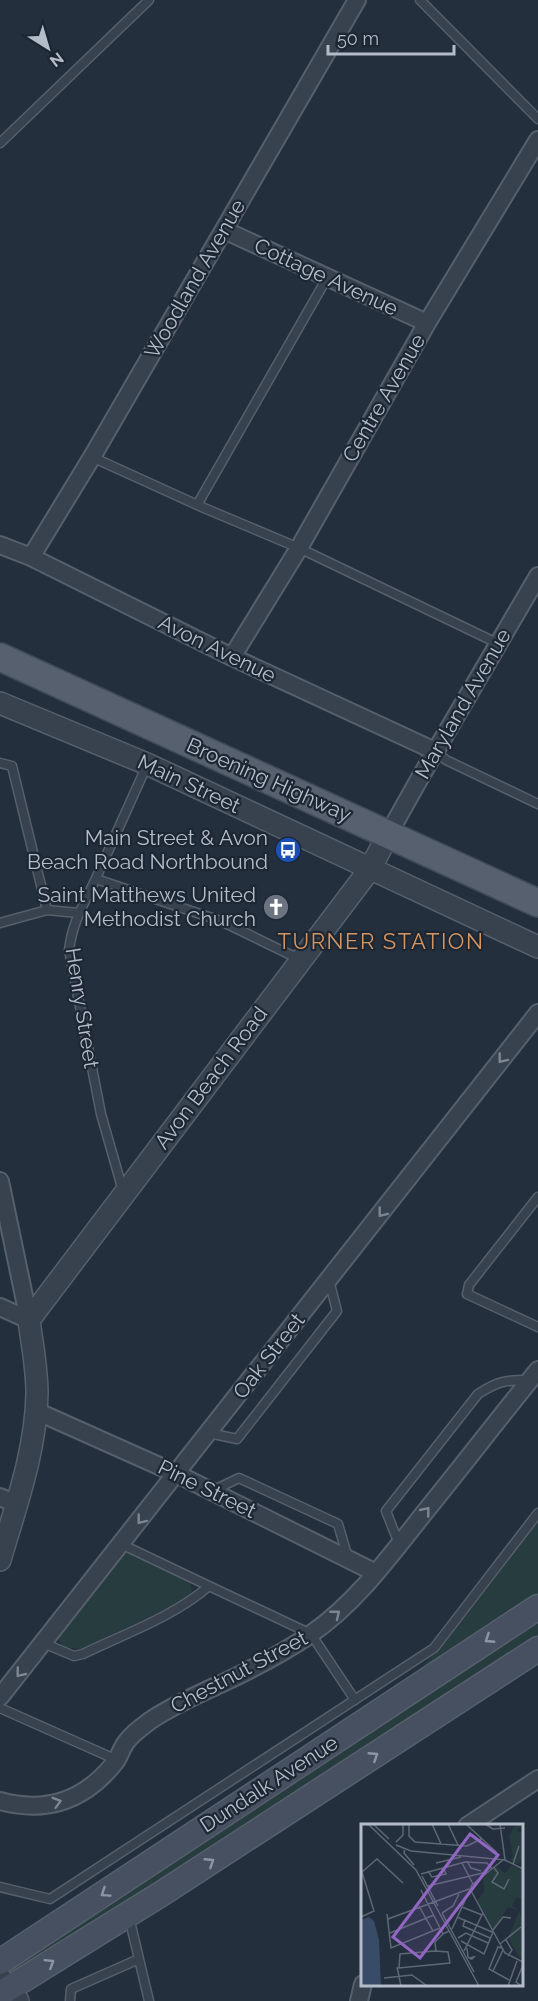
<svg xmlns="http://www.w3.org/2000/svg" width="538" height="2001" font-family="Raleway,sans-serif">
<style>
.green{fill:#263c3f}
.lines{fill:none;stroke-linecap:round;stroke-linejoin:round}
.service-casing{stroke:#565f6c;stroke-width:11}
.minor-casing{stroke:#565f6c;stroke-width:20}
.tertiary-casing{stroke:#565f6c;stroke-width:24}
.secondary-casing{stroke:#565f6c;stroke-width:27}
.primary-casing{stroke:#414a57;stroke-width:30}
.service{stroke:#38414e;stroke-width:8}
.minor{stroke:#38414e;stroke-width:16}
.tertiary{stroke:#38414e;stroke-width:21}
.secondary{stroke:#465061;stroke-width:24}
.primary{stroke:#56606e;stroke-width:27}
.oneway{stroke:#7c8592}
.oneway2{stroke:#8e96a5}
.labels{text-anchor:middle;stroke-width:4.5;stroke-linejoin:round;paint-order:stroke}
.street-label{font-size:21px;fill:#b4bcc9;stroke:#1d2633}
.poi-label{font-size:21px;fill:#b4bcc9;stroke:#1d2633;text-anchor:end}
.neighbourhood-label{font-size:22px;letter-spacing:1.5px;fill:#d59563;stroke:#1d2633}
.inset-road{fill:none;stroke:#5e6776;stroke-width:1.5}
.view{fill:#9266c3;fill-opacity:0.15;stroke:#9266c3;stroke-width:3}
.inset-edge{fill:none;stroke:#b4bcc9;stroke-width:3}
</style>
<rect width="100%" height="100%" fill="#242f3e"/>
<!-- green -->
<path class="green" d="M 538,1521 L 538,1594 L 422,1668 Z
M 126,1552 L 189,1580 L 192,1591 L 185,1600 L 81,1649 L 64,1647 L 58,1639 Z
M 538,1622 L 538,1636 L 17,1972 L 12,1967 L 250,1809 Z"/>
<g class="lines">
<!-- service casing -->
<g class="service-casing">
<path id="service" d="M 420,0 L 538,119
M 0,143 L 149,0
M 92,457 L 204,508 L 299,548 L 499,644
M 197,505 L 327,278
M 435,751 L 446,760 L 538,804
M 0,763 L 12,766 L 47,910
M 96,879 L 221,921 L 301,960
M 0,923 L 47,910 L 78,913
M 123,1191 L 101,1114 L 69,950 C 73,919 85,903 97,876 C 114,839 130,802 147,765
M 538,1197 L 469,1285 L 467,1294 L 538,1327
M 209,1433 L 237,1439 L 337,1311 L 329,1280
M 212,1491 L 239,1478 L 338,1524 L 348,1558
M 121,1544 L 209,1586
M 399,1544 L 386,1511 L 478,1394 C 498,1381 506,1380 529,1380
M 43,1643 L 74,1656 L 83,1654 C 124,1634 175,1616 209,1586 L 311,1634 L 355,1700
M 0,1708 L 117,1760
M 0,1887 L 50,1899 L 434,1648 L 538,1513
M 129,1917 L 149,2001
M 70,2001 L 71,1989 L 139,1959"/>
</g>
<!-- minor casing -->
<g class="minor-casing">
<path id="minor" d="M 224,230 L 427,323
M 0,545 L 31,557 L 232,657 L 435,751
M 31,557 L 92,457 L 357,0
M 232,657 L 299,548 L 427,323 L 538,140
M 389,833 L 421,776 L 538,576
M 0,1181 L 29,1320
M 0,1307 L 29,1320
M 36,1411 L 177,1474 L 376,1573
M 0,1497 L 16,1504
M 0,1697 L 538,1013
M 0,1801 C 47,1814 86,1800 116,1761 C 120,1755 122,1747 127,1741 C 133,1733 143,1726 151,1720 C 175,1704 201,1693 227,1681 C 256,1667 285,1652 311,1634 C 357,1602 390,1556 425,1512 C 463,1465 500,1417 538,1370
M 467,1826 L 538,1779
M 359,2001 L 363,1984"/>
</g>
<!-- tertiary casing -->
<g class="tertiary-casing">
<path id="tertiary" d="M 0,703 L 147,764 L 538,947
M 0,1560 C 16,1505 36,1451 37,1393 C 37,1368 32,1344 29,1320 L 370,869 L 389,833
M 0,1978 L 18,2001"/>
</g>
<!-- secondary casing -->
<g class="secondary-casing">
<path id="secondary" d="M 0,1962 L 538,1607
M 0,1994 L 161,1894 L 538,1649"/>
</g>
<!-- primary casing -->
<g class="primary-casing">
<path id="primary" d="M 0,657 L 538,903"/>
</g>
<!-- service -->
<use href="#service" class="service"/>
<!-- minor -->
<use href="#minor" class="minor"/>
<!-- tertiary -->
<use href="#tertiary" class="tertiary"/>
<!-- secondary -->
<use href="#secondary" class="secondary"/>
<!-- primary -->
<use href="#primary" class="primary"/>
</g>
<!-- one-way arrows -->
<defs><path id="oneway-chevron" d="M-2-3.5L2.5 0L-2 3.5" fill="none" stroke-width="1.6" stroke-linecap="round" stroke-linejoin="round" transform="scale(1.5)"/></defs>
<g class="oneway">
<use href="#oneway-chevron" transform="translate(502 1059) rotate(128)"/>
<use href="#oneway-chevron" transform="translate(382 1213) rotate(128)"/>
<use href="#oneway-chevron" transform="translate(426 1511) rotate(-51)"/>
<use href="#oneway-chevron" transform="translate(141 1520) rotate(128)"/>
<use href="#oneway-chevron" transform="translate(336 1614) rotate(-39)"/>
<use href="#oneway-chevron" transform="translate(20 1673) rotate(129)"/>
<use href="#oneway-chevron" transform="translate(57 1802) rotate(-16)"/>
</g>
<g class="oneway2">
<use href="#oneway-chevron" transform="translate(489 1639) rotate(147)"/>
<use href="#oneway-chevron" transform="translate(374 1756) rotate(-33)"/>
<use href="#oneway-chevron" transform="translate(210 1862) rotate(-33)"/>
<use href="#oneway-chevron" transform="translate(105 1893) rotate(146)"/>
<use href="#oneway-chevron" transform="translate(50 1963) rotate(-32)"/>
</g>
<!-- icons -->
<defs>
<g id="bus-disc" transform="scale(1.35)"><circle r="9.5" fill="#1a4fb4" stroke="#1d2633"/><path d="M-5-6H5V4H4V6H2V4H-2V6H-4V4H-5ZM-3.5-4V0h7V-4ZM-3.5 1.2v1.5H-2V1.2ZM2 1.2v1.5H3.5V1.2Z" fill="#fff"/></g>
<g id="church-disc" transform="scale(1.35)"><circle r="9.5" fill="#6b7280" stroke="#1d2633"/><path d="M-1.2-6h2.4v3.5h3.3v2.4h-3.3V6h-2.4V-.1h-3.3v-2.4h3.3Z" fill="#fff"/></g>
</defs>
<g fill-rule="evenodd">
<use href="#bus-disc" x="288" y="850"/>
<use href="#church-disc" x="276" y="907"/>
</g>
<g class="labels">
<!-- street labels -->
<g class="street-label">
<text transform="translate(326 277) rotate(25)" y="7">Cottage Avenue</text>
<text transform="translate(195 279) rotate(-60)" y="7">Woodland Avenue</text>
<text transform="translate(384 398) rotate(-60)" y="7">Centre Avenue</text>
<text transform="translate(217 649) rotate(26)" y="7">Avon Avenue</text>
<text transform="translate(463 704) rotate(-60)" y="7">Maryland Avenue</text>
<text transform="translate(269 780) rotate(24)" y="7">Broening Highway</text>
<text transform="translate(189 784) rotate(25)" y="7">Main Street</text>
<text transform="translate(82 1008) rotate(81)" y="7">Henry Street</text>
<text transform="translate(211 1078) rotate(-53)" y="7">Avon Beach Road</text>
<text transform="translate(269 1356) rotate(-52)" y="7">Oak Street</text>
<text transform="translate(207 1489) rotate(26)" y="7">Pine Street</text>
<text transform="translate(239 1672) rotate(-28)" y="7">Chestnut Street</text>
<text transform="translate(269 1784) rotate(-33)" y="7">Dundalk Avenue</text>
</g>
<!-- poi labels -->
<g class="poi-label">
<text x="268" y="845">Main Street &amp; Avon<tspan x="268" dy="24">Beach Road Northbound</tspan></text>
<text x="256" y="902">Saint Matthews United<tspan x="256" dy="24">Methodist Church</tspan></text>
</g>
<!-- neighbourhood labels -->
<g class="neighbourhood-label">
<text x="381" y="949">TURNER STATION</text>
</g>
</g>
<!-- overview -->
<g transform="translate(361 1824)">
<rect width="162" height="162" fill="#242f3e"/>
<path d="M 155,0 L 162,0 L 155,7 L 162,8 L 162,32 L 157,41 L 149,36 L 152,33 L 148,12 ZM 151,41 L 162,47 L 162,75 L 155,74 L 151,82 L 158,86 L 147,83 L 132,106 L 116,76 L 123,68 L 122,53 L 136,43 L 144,49 ZM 158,87 L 162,98 L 162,133 L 158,133 L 147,114 Z" fill="#263c3f"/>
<path d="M 8,93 L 13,97 L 18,116 L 20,162 L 0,162 L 0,96 Z" fill="#394c67"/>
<path class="inset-road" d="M 7,0 L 55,46 L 118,162M 12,0 L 28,15M 48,0 L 48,12 L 54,18 L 106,22 L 120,15M 71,0 L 80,20M 87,0 L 97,21M 105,0 L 135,28 L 136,33M 124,0 L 132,5 L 144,4M 35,18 L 42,11 L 42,0M 35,21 L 50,27 L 144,36 L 139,0M 44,24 L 43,29 L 53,41M 144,36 L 162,45M 106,37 L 110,44 L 120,47M 75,39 L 100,33M 101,39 L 112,60M 152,40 L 158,22M 133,44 L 137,49 L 131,58 L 143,65 L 148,55M 0,45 L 13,87 L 0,93M 67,47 L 71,53 L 85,50 L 82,43M 1,48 L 16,35 L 42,59M 60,50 L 104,38 L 126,39 L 131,45M 61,52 L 77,82M 67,62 L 126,48M 109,65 L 144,129 L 162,138M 60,66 L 82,110 L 88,107M 58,82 L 72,107M 101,83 L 121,91M 81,89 L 113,148M 81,89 L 92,82 L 99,68M 26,90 L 30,124 L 79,104M 96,93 L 131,108M 27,95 L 108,65M 104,96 L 102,102 L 129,114M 91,105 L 111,61 L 142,36M 132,106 L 142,93 L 150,94M 29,109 L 73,91M 97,114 L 105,109 L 127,119M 145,116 L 151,126 L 147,132M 100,117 L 123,130 L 132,108M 139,120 L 160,103M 106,124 L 107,133 L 110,135 L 111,135 L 113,133 L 109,134M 141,124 L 137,123 L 128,145 L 148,156M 74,127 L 87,128 L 89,139 L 38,144 L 39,130 ZM 103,127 L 122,89M 75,128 L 74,118 L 82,110M 36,143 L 40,162M 132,147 L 142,126M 23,154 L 51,151 L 66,162M 147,162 L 156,137M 161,162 L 155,158 L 162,141"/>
<path class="view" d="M 109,10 L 137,31 L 59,134 L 32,113 Z"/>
<rect width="162" height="162" class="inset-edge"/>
</g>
<!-- north arrow -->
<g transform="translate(48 48) rotate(143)" stroke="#1d2633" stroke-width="4.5" paint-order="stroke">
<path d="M0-4.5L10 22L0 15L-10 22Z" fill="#b4bcc9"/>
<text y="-9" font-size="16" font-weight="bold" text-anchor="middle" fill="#b4bcc9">N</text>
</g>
<!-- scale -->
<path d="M328 45v9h126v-9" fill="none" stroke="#b4bcc9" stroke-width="3"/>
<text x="337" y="45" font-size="18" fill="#b4bcc9" stroke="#1d2633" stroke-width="4.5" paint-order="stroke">50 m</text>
</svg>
